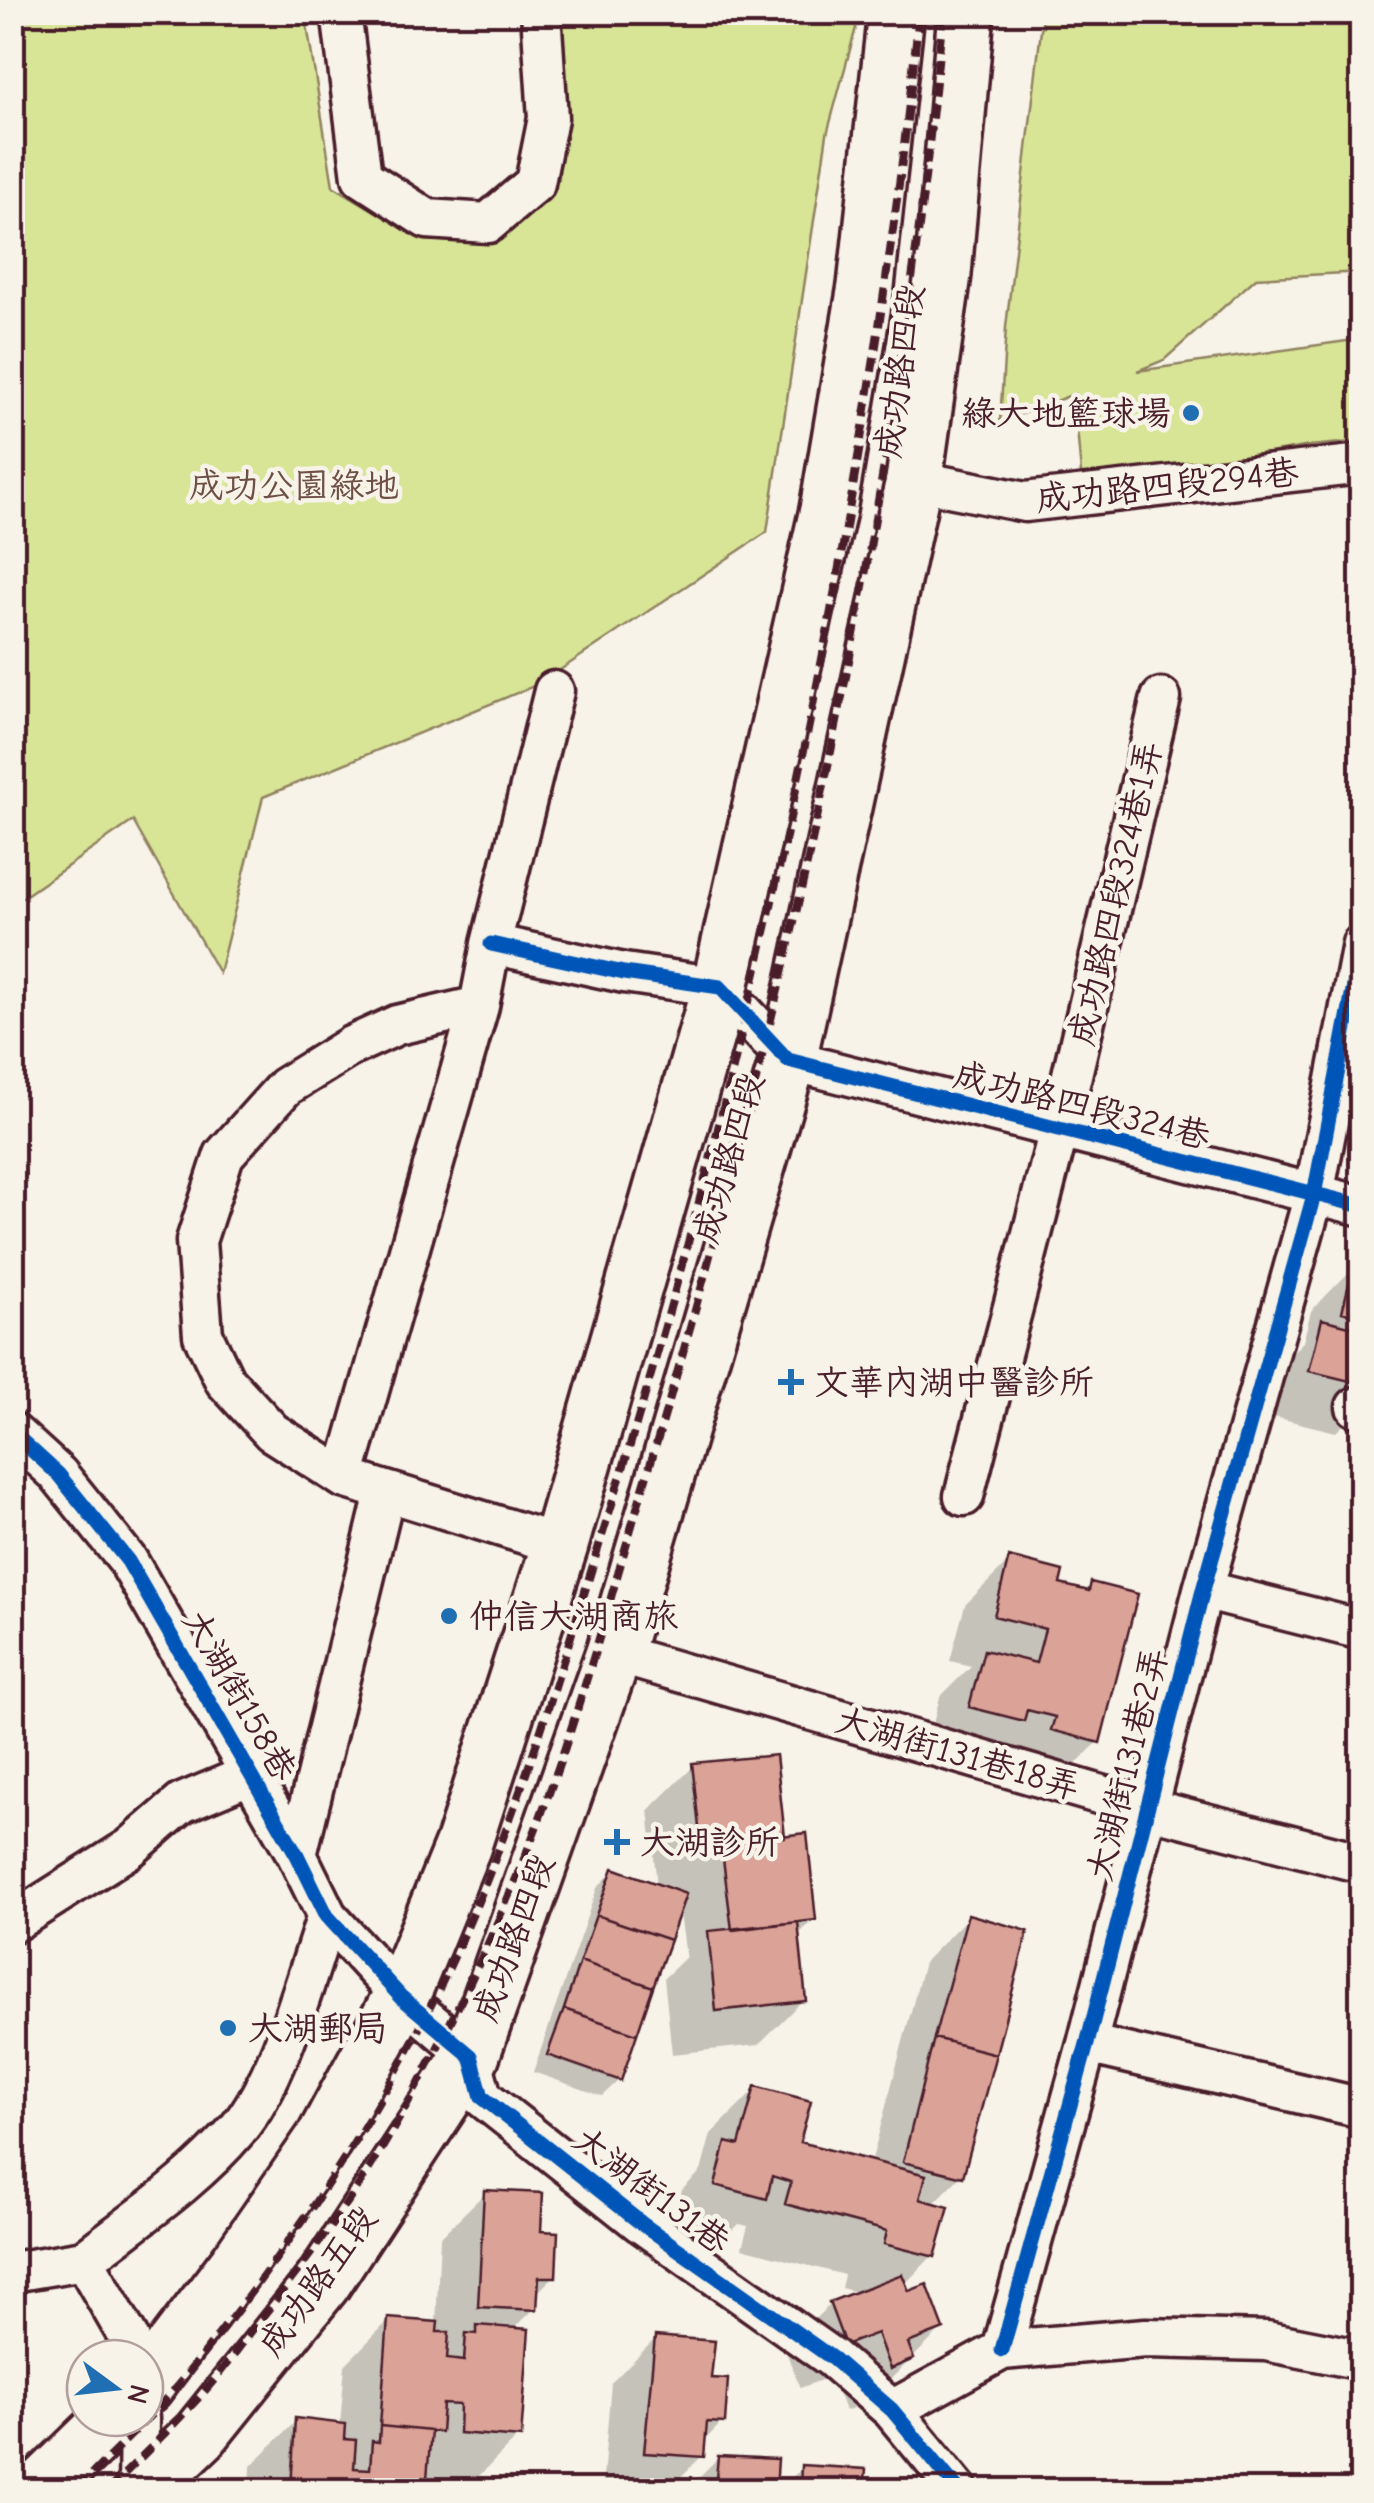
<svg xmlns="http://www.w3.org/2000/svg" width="1374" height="2503" font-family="'Comic Neue','LXGW WenKai TC',sans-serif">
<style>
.green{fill:#d8e597;stroke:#918261;stroke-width:2.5}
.shadow{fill:#0003}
.building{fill:#dba298;stroke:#4a1f2b;stroke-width:2.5}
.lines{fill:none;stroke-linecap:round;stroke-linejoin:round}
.street-casing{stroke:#4a1f2b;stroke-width:45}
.secondary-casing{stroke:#4a1f2b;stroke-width:62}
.street{stroke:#f7f3e8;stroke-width:38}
.secondary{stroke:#f7f3e8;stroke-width:55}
.rail{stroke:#4a1f2b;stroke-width:8;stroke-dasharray:15 8;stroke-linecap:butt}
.cycleway-casing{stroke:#f7f3e8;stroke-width:21}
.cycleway{stroke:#0057b8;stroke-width:15}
.poi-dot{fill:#1f6fb2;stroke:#f7f3e8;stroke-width:4}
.labels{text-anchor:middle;stroke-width:9;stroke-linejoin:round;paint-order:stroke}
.street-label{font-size:35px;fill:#4a1f2b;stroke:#f7f3e8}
.poi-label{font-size:35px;fill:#4a1f2b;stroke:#f7f3e8;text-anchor:start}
.park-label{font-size:35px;fill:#6e5046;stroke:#f7f3e8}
</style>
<rect width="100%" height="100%" fill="#f7f3e8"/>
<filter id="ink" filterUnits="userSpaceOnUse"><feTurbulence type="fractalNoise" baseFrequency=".01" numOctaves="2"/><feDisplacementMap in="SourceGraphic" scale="20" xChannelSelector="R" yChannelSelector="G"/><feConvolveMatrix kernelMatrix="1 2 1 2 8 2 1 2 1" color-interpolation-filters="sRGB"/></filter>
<g filter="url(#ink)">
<!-- green -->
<path class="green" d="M 13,13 L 305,13 L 333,186 L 423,240 L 495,243 L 559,179 L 558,13 L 860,13 L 827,134 L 767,532 L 539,684 L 263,797 L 219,973 L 133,821 L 13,904 Z
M 1043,13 L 1361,13 L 1361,272 L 1256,278 L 1164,360 L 1137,371 L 1361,339 L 1361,441 L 1310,446 L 1082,485 L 1074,394 L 1000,422 L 1006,327 Z"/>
<!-- shadow -->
<path class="shadow" d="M 1355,1266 L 1362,1268 L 1362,1407 L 1336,1432 L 1266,1415 L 1278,1366 L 1303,1342 L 1311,1311 Z
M 1010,1560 L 1057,1586 L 1084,1592 L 1092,1584 L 1098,1742 L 1053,1786 L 926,1751 L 940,1697 L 971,1666 L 950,1661 L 965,1605 Z
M 694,1766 L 782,1838 L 814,1919 L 797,1936 L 803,2000 L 758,2045 L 672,2054 L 664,1978 L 686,1957 L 679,1905 L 619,2080 L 602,2096 L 533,2072 L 597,1888 L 613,1871 L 657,1886 L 649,1810 Z
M 968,1917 L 961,2176 L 932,2205 L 933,2255 L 904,2285 L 908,2294 L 942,2329 L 866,2403 L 845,2411 L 832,2376 L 800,2388 L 785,2349 L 830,2304 L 860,2293 L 841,2288 L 844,2275 L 742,2248 L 748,2226 L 739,2224 L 720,2243 L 672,2230 L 682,2190 L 701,2171 L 711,2134 L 756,2089 L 797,2143 L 871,2163 L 924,1962 Z
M 485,2193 L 538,2233 L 554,2276 L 535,2295 L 534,2309 L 513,2330 L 518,2437 L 474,2481 L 425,2478 L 423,2490 L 250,2490 L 251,2466 L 296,2421 L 340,2425 L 345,2365 L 389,2320 L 436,2324 L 440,2237 Z
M 656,2338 L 708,2380 L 722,2422 L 703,2442 L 702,2456 L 667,2490 L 602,2490 L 611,2383 Z
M 718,2458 L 775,2462 L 774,2490 L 686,2490 Z
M 802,2468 L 863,2471 L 862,2490 L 779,2490 Z"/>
<!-- building -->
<path class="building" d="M 1354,1263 L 1362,1265 L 1362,1317 L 1342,1312 Z
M 1355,1316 L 1362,1317 L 1362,1384 L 1309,1371 L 1322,1319 L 1353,1327 Z
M 1009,1557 L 1063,1571 L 1060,1584 L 1089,1591 L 1091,1582 L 1138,1594 L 1100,1743 L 1051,1730 L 1055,1717 L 1027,1710 L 1024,1721 L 969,1707 L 984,1650 L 1036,1663 L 1045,1629 L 994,1616 Z
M 776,1755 L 785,1837 L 701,1846 L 692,1763 Z
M 807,1833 L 816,1920 L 732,1930 L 721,1843 Z
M 613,1868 L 686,1894 L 670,1940 L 596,1915 Z
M 968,1914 L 1028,1931 L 996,2054 L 934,2038 Z
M 596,1915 L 670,1940 L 653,1987 L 580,1961 Z
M 798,1922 L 806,2001 L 716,2011 L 708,1931 Z
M 580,1961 L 653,1987 L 637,2034 L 564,2009 Z
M 564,2009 L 637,2034 L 621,2081 L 547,2055 Z
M 934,2038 L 996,2054 L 963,2177 L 903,2162 Z
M 755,2086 L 811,2101 L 800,2142 L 926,2175 L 920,2199 L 949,2207 L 935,2257 L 884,2244 L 887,2231 L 785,2204 L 791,2182 L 772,2176 L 767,2199 L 715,2185 L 726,2142 L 739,2145 Z
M 484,2190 L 543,2193 L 541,2231 L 558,2232 L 556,2277 L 539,2277 L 537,2310 L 478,2307 Z
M 902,2274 L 909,2291 L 927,2284 L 944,2329 L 908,2343 L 914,2359 L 890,2369 L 877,2333 L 845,2345 L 829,2302 Z
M 388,2318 L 438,2322 L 437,2332 L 449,2332 L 447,2359 L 464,2361 L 466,2333 L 477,2334 L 477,2325 L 529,2329 L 521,2438 L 459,2433 L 460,2405 L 443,2404 L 441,2432 L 380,2426 Z
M 655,2336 L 715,2341 L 711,2378 L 728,2379 L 725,2423 L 707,2422 L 704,2457 L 644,2453 Z
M 12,2373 L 19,2382 L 18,2420 L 12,2423 Z
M 295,2418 L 346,2424 L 345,2439 L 356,2440 L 354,2468 L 370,2469 L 372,2441 L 379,2442 L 380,2426 L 431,2431 L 426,2490 L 291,2490 Z
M 718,2456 L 778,2459 L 776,2490 L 715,2490 Z
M 801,2465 L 866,2469 L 864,2490 L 800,2490 Z"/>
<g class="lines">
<!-- street casing -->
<g class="street-casing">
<path id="street" d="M 341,12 L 362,177 L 427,219 L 488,223 L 535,183 L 548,118 L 541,12
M 914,480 L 1025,502 L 1362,464
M 491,944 L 624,973 L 720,987 L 788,1060 L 1362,1206
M 479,1006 L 397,1025 L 351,1046 L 285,1087 L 224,1155 L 196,1241 L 203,1335 L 225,1381 L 272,1432 L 344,1478 L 560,1545
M 1356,1407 L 1362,1408
M 12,1432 L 58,1474 L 128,1561 L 297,1855 L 327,1916 L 401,1997 L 471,2056 L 482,2097 L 641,2223 L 832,2358 L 892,2410 L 958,2490
M 344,1478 L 479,1006 L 491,944 L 554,691
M 964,1496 L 1059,1130 L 1161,698
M 1203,1590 L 1362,1630
M 614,1653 L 1146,1808 L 1362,1863
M 297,1855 L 385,1493
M 12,1923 L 130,1848 L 182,1803 L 251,1774
M 1087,2044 L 1362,2108
M 12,2272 L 84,2260
M 1002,2350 L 1087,2044 L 1203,1590 L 1314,1195 L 1362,944
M 133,2358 L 130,2340 L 84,2260 C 136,2219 194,2181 237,2130 C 280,2079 305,1980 327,1916
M 892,2410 L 1002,2350 L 1146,2338 L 1266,2341 L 1362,2360
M 138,2490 L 139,2418"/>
</g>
<!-- secondary casing -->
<g class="secondary-casing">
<path id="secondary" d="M 145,2386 L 239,2262 L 324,2139 L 401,1997 L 463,1845 L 560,1545 L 720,987 L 828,510 L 866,286 L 896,12
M 40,2490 L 114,2418
M 142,2490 L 200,2435 L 323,2282 L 471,2056 L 614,1653 L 788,1060 L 914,480 L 943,274 L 966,12"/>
</g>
<!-- street -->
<use href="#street" class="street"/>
<!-- secondary -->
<use href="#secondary" class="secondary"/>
<!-- rail -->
<path class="rail" d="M 76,2490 C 113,2452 154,2415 187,2374 C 276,2265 360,2145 424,2019 C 508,1855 557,1679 612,1504 C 713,1180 790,850 848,516 C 877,349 902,181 919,12
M 108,2490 C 139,2459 171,2428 201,2395 C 222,2372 240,2346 259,2321 C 308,2259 357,2194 396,2124 C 462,2008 518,1885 561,1759 C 594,1662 620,1563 650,1465 C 792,992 896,505 943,12"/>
<!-- cycleway casing -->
<g class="cycleway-casing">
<path id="cycleway" d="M 491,944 L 624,973 L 720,987 L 788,1060 L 1362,1206
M 12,1432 L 58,1474 L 128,1561 L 297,1855 L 327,1916 L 401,1997 L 471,2056 L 482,2097 L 641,2223 L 832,2358 L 892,2410 L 958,2490
M 1002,2350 L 1087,2044 L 1203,1590 L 1314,1195 L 1362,944"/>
</g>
<!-- cycleway -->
<use href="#cycleway" class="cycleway"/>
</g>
</g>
<!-- markers -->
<g class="poi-dot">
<circle cx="1191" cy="413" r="10"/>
<path d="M786 1367h10v10h10v10h-10v10h-10v-10h-10v-10h10z"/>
<circle cx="449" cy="1616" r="10"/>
<path d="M612 1827h10v10h10v10h-10v10h-10v-10h-10v-10h10z"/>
<circle cx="228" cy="2028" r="10"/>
</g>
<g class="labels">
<!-- street labels -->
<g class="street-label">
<text transform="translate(899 371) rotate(-82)" y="12">成功路四段</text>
<text transform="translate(1167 485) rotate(-6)" y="12">成功路四段294巷</text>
<text transform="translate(1115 893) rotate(-77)" y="12">成功路四段324巷1弄</text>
<text transform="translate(1082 1105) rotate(14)" y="12">成功路四段324巷</text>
<text transform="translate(728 1158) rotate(-74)" y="12">成功路四段</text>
<text transform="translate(240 1695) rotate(60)" y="12">大湖街158巷</text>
<text transform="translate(958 1753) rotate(16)" y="12">大湖街131巷18弄</text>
<text transform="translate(1127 1764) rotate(-76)" y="12">大湖街131巷2弄</text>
<text transform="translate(513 1938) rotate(-70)" y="12">成功路四段</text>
<text transform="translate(652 2190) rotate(37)" y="12">大湖街131巷</text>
<text transform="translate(317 2281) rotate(-54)" y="12">成功路五段</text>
</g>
<!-- poi labels -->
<g class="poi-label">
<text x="1171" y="425" text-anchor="end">綠大地籃球場</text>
<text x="814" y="1394">文華內湖中醫診所</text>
<text x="469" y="1628">仲信大湖商旅</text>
<text x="640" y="1854">大湖診所</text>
<text x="248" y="2040">大湖郵局</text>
</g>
<!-- park labels -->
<g class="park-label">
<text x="294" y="497">成功公園綠地</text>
</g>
</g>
<!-- margin -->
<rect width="1374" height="2503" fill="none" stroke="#f7f3e8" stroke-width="50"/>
<rect x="25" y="25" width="1324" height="2453" fill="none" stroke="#4a1f2b" stroke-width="4" filter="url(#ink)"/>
<!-- north arrow -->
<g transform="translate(115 2388) rotate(105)"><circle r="48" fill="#f7f3e8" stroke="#b29e9c" stroke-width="2.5"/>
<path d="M0-8L18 38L0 25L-18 38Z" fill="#1f6fb2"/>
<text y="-15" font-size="28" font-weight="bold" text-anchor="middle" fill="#4a1f2b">N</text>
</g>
</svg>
